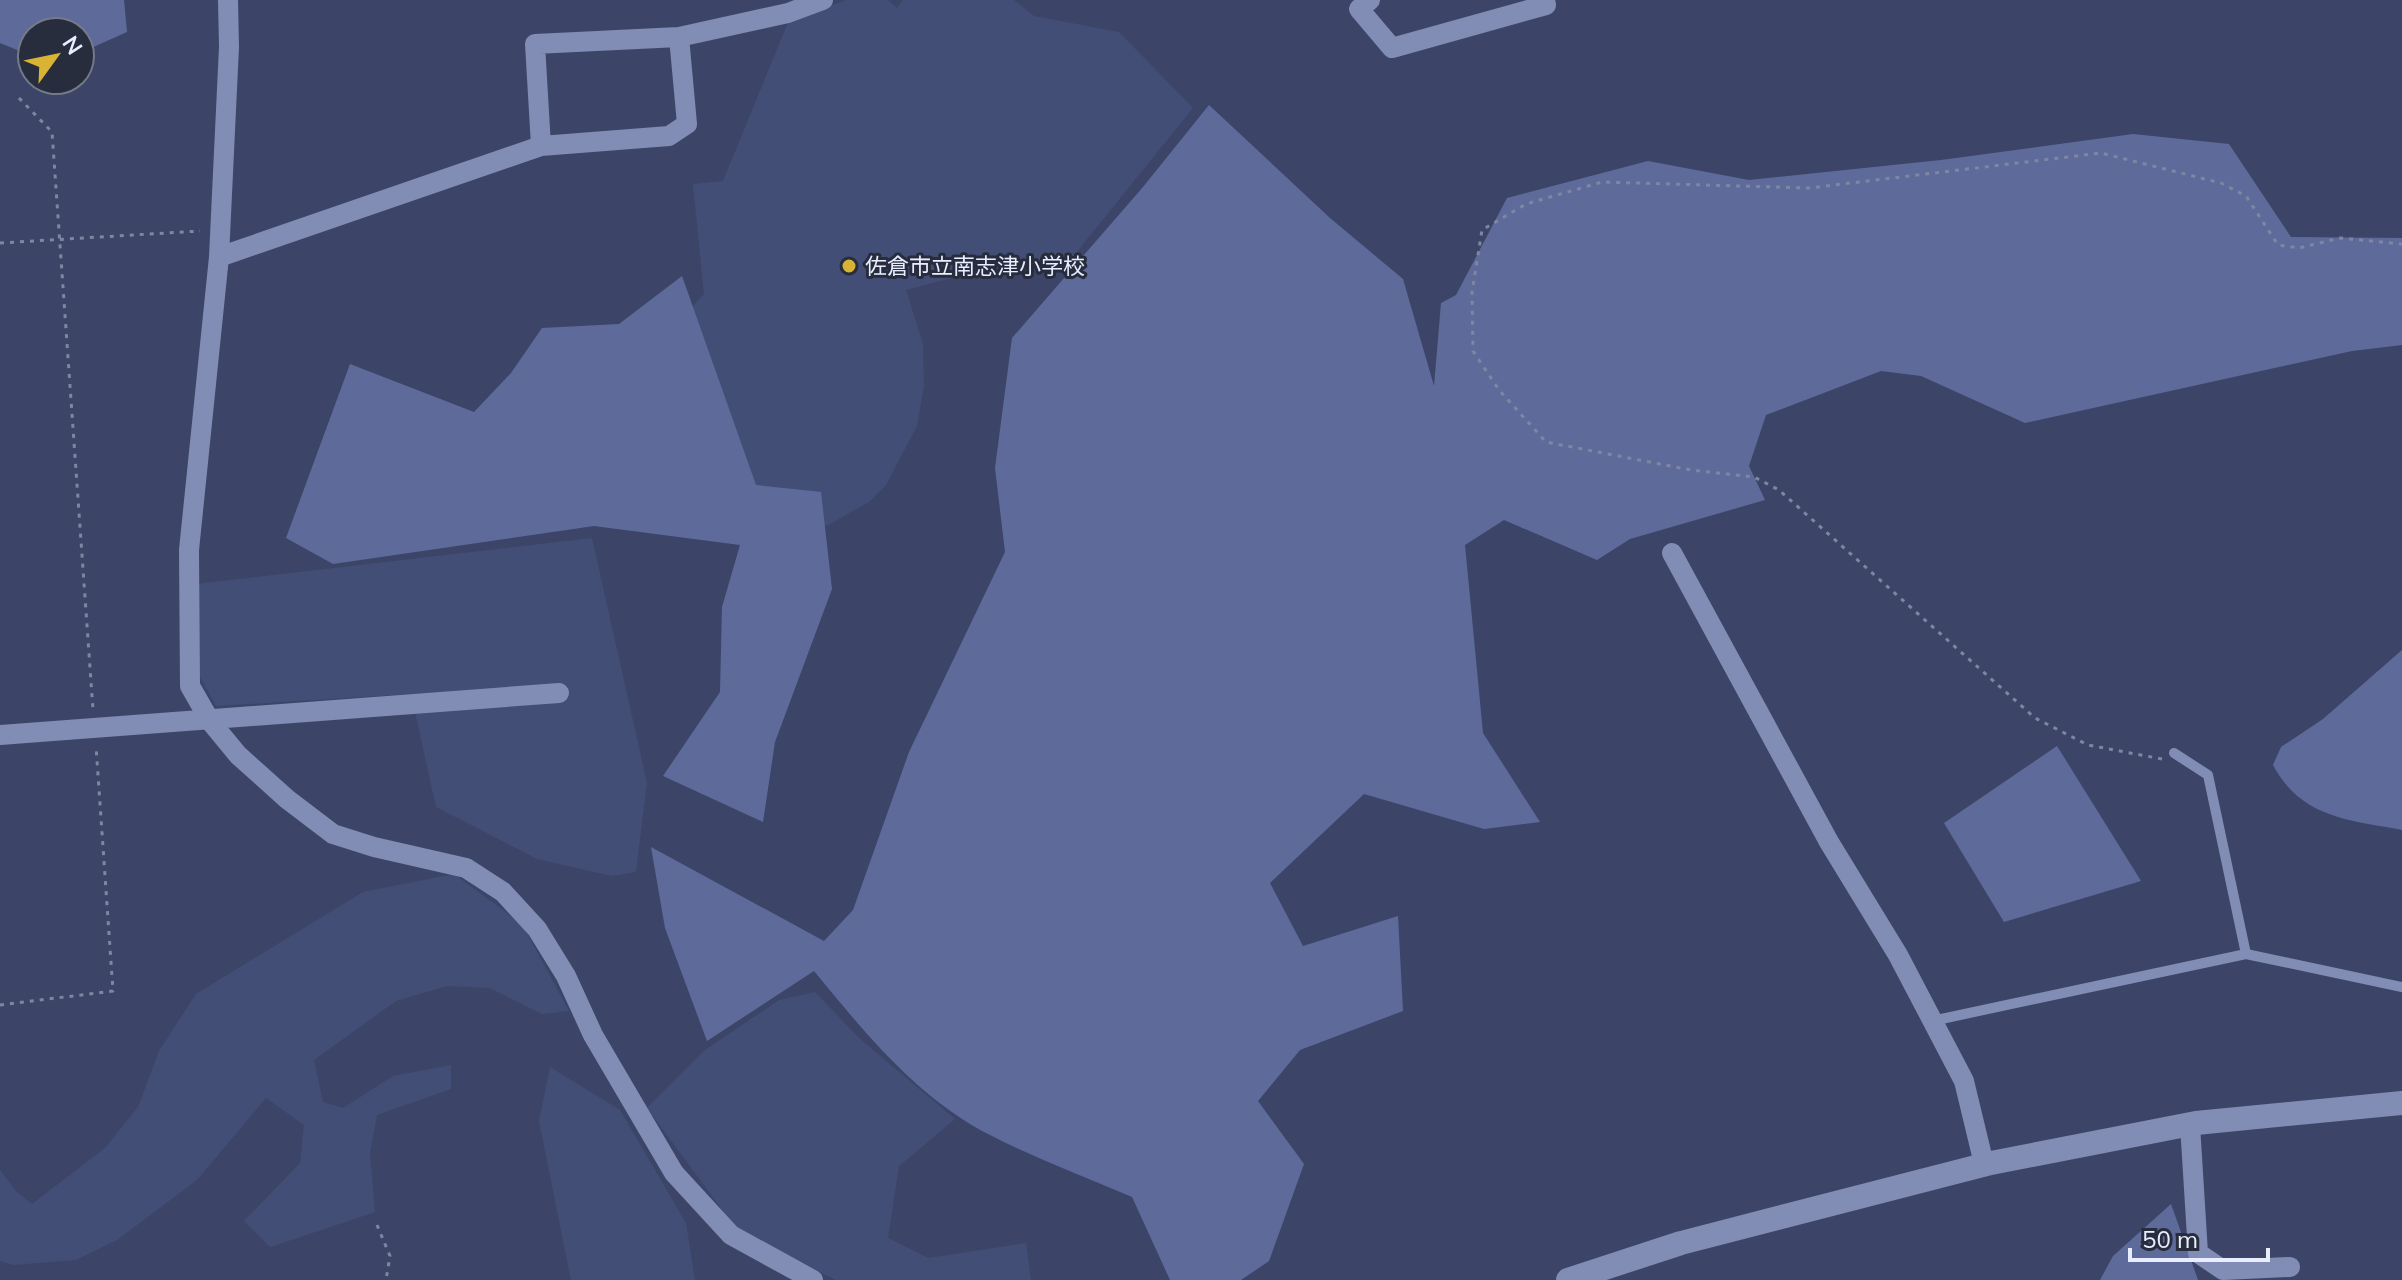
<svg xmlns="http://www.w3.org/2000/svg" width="2402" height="1280" font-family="Mulish,'Noto Sans JP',sans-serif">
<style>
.built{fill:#434e77}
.green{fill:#5e6b9a}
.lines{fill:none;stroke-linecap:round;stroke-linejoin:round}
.path{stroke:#7f86a2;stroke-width:3;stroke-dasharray:4 6;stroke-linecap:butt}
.service{stroke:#818db4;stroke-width:10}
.minor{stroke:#818db4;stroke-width:20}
.tertiary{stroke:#818db4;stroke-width:24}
.poi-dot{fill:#d9b334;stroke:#282d3d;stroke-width:3}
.labels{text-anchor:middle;stroke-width:6;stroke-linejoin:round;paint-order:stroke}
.poi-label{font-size:22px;fill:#e8edff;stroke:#282d3d;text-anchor:start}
</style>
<rect width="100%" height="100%" fill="#3c4568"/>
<!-- built -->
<path class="built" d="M 846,0 L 888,0 L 897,8 L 903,0 L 1014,0 L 1034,16 L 1119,32 L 1193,108 L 1063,269 L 1008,263 L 906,290 L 923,344 L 924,386 L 917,426 L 886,485 L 869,502 L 828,525 L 784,528 L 746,500 L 683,317 L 704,294 L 693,184 L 723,181 L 789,20 Z
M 592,538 L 647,783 L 636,872 L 612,876 L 537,859 L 436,807 L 411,694 L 216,706 L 198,673 L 195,584 Z
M 454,874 L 522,924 L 569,1011 L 542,1014 L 490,988 L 447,986 L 396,1001 L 314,1060 L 323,1102 L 343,1108 L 393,1076 L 451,1065 L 451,1089 L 377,1115 L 370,1153 L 375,1212 L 270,1247 L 244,1221 L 300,1163 L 304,1125 L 266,1098 L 197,1180 L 117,1240 L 76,1260 L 13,1265 L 0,1261 L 0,1170 L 16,1191 L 32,1204 L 105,1148 L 138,1107 L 159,1051 L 196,994 L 363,892 Z
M 815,992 L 859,1038 L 955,1119 L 899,1166 L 888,1238 L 928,1258 L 1026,1243 L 1031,1280 L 836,1280 L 740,1234 L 647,1108 L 705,1050 L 779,1000 Z
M 550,1067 L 620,1110 L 686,1223 L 695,1280 L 571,1280 L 539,1121 Z"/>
<!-- green -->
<path class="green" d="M 0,0 L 124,0 L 127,32 L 80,53 L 80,32 L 32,32 L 32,56 L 0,43 Z
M 1209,105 L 1330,218 L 1403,279 L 1434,386 L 1441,303 L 1456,295 L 1507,198 L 1648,161 L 1749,180 L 1941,160 L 2133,134 L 2229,144 L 2291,237 L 2402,238 L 2402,345 L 2352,351 L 2025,423 L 1921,376 L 1881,371 L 1766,415 L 1749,466 L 1765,500 L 1630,539 L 1597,560 L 1504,520 L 1465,545 L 1483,733 L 1540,822 L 1484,829 L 1364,794 L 1270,883 L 1303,946 L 1398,916 L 1403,1011 L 1300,1050 L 1258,1101 L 1304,1164 L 1269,1261 L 1241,1280 L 1170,1280 L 1132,1197 C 1085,1177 1037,1159 992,1136 C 919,1100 865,1033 814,971 L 707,1041 L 665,928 L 651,847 L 824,941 L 853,910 L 909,752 L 1005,552 L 995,468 L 1012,338 L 1143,187 Z
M 682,276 L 756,485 L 821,492 L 832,589 L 775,742 L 763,822 L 663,776 L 720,692 L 722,607 L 740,545 L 594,526 L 333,564 L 286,538 L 350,364 L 474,412 L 511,373 L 542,328 L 619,324 Z
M 2402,650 L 2402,830 C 2348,820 2301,818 2273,765 L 2281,747 L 2323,719 Z
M 2057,746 L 2141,881 L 2004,922 L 1944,823 Z
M 2171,1204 L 2198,1280 L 2100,1280 L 2113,1256 Z"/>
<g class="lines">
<!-- path -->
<path class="path" d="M 19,98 L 52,132 L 93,710
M 0,243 L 200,231
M 2162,759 L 2088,745 L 2035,718 L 1779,490 L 1754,477 L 1691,470 L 1546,442 L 1499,390 L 1473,351 L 1472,292 L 1482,230 L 1526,204 L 1602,182 L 1809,188 L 2101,153 L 2221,183 L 2246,196 L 2278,245 L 2299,248 L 2340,238 L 2402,244
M 0,1005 L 113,991 L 96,746
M 377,1225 L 390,1256 L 386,1280"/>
<!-- service -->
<path class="service" d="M 2174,753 L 2208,775 L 2246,954
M 1932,1021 L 2246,954 L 2402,987"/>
<!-- minor -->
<path class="minor" d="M 228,0 L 229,47 L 219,257 L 189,550 L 190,686 L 210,721 L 238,755 L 287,799 L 333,834 L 374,847 L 466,868 L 503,892 L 537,929 L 566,976 L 593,1035 L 674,1173 L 731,1235 L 813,1280
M 1370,0 L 1359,9 L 1392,48 L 1546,5 L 1545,0
M 541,146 L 535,44 L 679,37 L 788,13 L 823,0
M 219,257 L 541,146 L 669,136 L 687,124 L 679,37
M 1672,553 L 1829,842 L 1898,955 L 1964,1081 L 1984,1164
M 0,735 L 559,693
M 2190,1125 L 2198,1253 L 2223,1270 L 2290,1267"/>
<!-- tertiary -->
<path class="tertiary" d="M 1568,1280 L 1681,1243 L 1991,1163 L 2196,1123 L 2402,1103"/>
</g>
<!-- markers -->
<circle class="poi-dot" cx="849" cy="266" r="8"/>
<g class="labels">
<!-- poi labels -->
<g class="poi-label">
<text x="865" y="274">佐倉市立南志津小学校</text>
</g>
</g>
<!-- north arrow -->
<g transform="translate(56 56) rotate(57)"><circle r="38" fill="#282d3d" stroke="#757a8b" stroke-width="2"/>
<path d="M0-6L14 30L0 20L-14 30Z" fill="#d9b334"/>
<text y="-12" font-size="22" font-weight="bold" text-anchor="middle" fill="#e8edff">N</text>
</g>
<!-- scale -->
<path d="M2130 1248v12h138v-12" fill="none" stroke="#e8edff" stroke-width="4"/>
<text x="2142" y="1248" font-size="24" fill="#e8edff" stroke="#282d3d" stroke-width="6" paint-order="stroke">50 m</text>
</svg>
